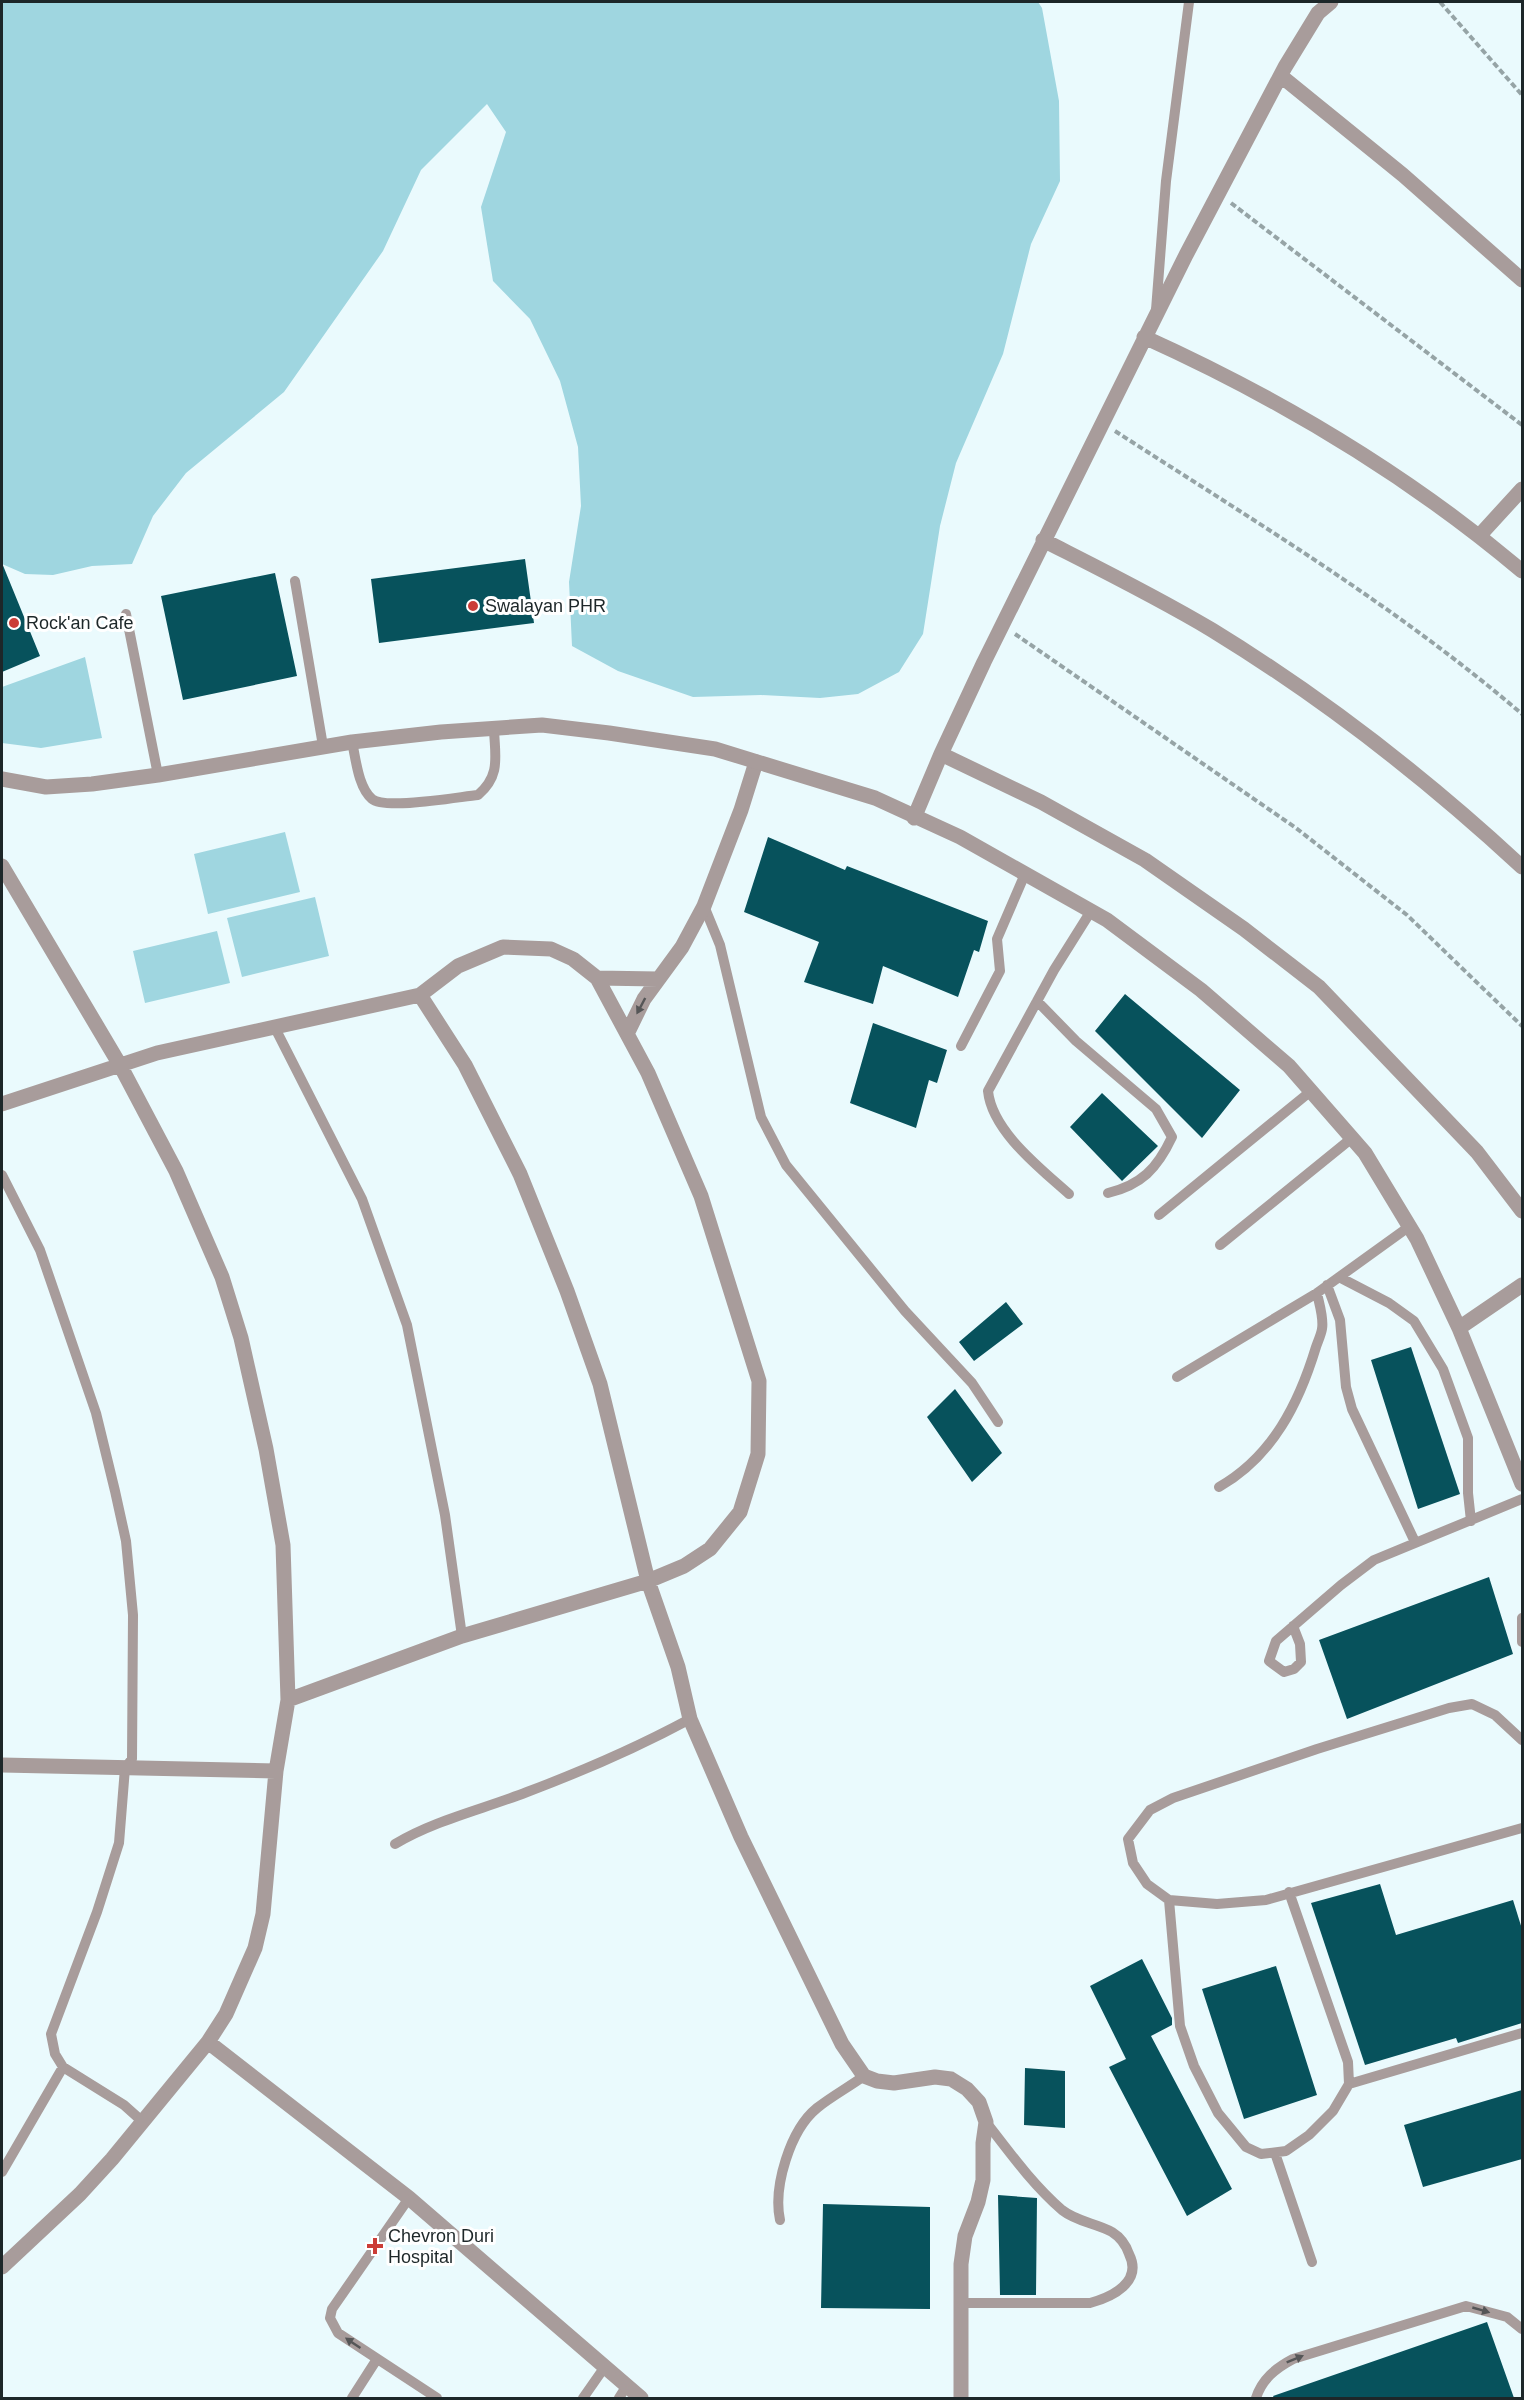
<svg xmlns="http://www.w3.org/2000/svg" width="1524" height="2400" font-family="Helvetica,sans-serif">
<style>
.green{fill:#9fd6e0}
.building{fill:#07525c}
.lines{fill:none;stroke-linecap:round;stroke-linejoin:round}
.path{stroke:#96a4a6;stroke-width:4;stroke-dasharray:6 3;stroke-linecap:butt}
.service{stroke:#a89c9b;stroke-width:10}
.minor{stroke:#a89c9b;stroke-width:15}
.tertiary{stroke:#a89c9b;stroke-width:15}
.oneway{fill:#555657}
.poi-dot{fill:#cb3d37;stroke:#fff;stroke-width:2}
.labels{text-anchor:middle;stroke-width:6;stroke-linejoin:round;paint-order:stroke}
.poi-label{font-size:18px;fill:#1d2729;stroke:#fff;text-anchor:start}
</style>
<rect width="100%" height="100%" fill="#eafafd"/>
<!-- green -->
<path class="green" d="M 2,2 L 1038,2 L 1042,8 L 1059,101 L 1060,181 L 1031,244 L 1003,354 L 956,463 L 940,526 L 923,634 L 899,672 L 858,694 L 820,698 L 761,695 L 693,697 L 618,671 L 572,646 L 569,582 L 581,506 L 578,447 L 560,381 L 530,319 L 493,281 L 481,207 L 506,132 L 487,104 L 421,170 L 383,251 L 284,392 L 186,473 L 153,516 L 132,564 L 92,566 L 53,575 L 25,574 L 2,564 Z
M 85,657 L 102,738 L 41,748 L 2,743 L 2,687 Z
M 285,832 L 300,892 L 208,914 L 194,854 Z
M 315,897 L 329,956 L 242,977 L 227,918 Z
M 217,931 L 230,983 L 145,1003 L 133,951 Z"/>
<!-- building -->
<path class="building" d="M 525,559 L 534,623 L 379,643 L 371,579 Z
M 2,563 L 40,656 L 2,672 Z
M 275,573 L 297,676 L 183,700 L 161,596 Z
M 768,837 L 845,870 L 847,866 L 988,921 L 979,952 L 974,950 L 958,997 L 883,966 L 873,1004 L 804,982 L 819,942 L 744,912 Z
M 1125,994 L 1240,1090 L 1202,1138 L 1095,1031 Z
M 873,1023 L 947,1050 L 937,1083 L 929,1080 L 916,1128 L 850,1103 Z
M 1102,1093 L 1158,1146 L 1122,1181 L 1070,1127 Z
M 1006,1302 L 1023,1324 L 974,1361 L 959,1342 Z
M 1411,1347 L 1460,1494 L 1418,1509 L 1371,1360 Z
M 955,1389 L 1002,1453 L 972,1482 L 927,1417 Z
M 1489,1577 L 1513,1654 L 1347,1719 L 1319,1640 Z
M 1380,1884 L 1396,1935 L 1513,1900 L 1522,1929 L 1522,2023 L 1458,2043 L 1456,2038 L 1365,2065 L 1311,1903 Z
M 1142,1959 L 1172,2018 L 1172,2025 L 1151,2036 L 1232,2189 L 1187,2216 L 1109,2067 L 1126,2059 L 1090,1986 Z
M 1276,1966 L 1317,2095 L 1244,2119 L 1202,1989 Z
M 1025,2068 L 1065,2071 L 1065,2128 L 1024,2125 Z
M 1522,2090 L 1522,2159 L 1423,2187 L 1404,2125 Z
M 998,2195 L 1037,2198 L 1036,2295 L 1000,2295 Z
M 823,2204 L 930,2207 L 930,2309 L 821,2308 Z
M 1487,2322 L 1514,2398 L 1274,2398 L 1273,2396 Z"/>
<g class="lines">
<!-- path -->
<path class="path" d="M 1440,2 L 1522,95
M 1231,203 L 1522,425
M 1115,431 C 1254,521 1396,606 1522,714
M 1015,634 L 1296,828 L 1407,915 L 1522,1026"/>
<!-- service -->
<path class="service" d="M 1156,310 L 1166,181 L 1189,2
M 295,581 L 323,746
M 126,614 L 158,775
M 352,742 C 356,759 358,787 372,799 C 385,810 458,797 478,795 C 501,775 495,757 494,729
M 704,906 L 720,945 L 761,1117 L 786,1165 L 905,1311 L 972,1383 L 998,1422
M 1037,1001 L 1076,1041 L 1156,1109 L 1172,1137 C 1157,1169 1141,1185 1108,1193
M 274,1026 L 362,1199 L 407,1325 L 445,1515 L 462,1636
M 961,1046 L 1000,971 L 997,939 L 1025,874
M 2,1175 L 40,1250 L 96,1413 L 115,1491 L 126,1541 L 133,1615 L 132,1759 L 125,1768 L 119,1843 L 97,1912 L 51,2034 L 55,2054 L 63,2067 L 124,2105 L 143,2122
M 1069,1194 C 1040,1168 992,1131 988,1091 L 1054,970 L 1091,911
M 1159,1215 L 1311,1091
M 1220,1245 L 1352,1138
M 1339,1277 L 1389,1303 L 1414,1321 L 1443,1369 L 1468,1438 L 1468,1493 L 1471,1521
M 1327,1285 L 1340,1320 L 1346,1387 L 1352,1409 L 1415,1542
M 1177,1377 L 1317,1293 L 1410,1226
M 1219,1487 C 1273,1456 1299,1403 1316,1347 C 1318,1341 1321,1335 1322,1329 C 1324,1318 1319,1303 1317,1293
M 1522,1618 L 1522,1642
M 1293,1626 L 1300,1644 L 1301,1662 L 1294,1669 L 1284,1672 L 1269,1661 L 1276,1641 L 1341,1585 L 1374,1560 L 1522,1499
M 1522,1740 L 1495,1715 L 1472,1704 L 1449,1708 L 1317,1749 L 1173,1798 L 1150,1810 L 1128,1839 L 1133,1863 L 1147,1884 L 1169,1900 L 1217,1904 L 1266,1900 L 1522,1828
M 395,1844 C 435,1820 484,1809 527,1792 C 583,1771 638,1747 690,1719
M 1169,1900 L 1180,2026 L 1194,2066 L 1218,2113 L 1246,2147 L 1261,2154 L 1286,2151 L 1309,2135 L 1333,2111 L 1349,2084 L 1348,2062 L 1289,1892
M 1349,2084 L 1522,2033
M 1275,2153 L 1312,2262
M 2,2172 L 63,2067
M 409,2198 L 332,2309 L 330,2318 L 338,2333 L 437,2398
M 780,2220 C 773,2187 790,2130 817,2108 C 832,2096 849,2087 864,2076
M 961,2303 L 1090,2303 C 1112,2297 1143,2282 1129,2254 C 1126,2245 1120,2237 1112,2232 C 1096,2223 1077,2222 1062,2210 C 1033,2185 1010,2153 986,2122
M 352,2398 L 377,2359
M 583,2398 L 604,2368
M 619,2398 L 626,2387
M 1256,2398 C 1262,2379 1276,2368 1293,2359 L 1466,2306 L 1507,2317 L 1522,2329"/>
<!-- minor -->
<path class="minor" d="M 1281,76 L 1403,175 L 1522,280
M 1144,337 C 1279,398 1409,476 1522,571
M 1480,535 L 1522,489
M 1043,540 C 1100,569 1157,597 1212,630 C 1323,698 1427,779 1522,867
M 941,754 L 1041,802 L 1145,860 L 1244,929 L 1319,987 L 1477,1152 L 1522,1211
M 914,818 L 941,754 L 984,662 L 1186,255 L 1285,67 L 1318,13 L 1331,2
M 2,866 L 120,1065 L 176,1171 L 222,1277 L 241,1338 L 266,1449 L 283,1545 L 288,1700 L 276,1771 L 263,1914 L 255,1948 L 226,2014 L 208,2042 L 112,2159 L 80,2194 L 2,2267
M 597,978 L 658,979
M 420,995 L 465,1065 L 520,1174 L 567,1291 L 600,1384 L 648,1581 L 678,1667 L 690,1719 L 741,1837 L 842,2044 L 864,2076 L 877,2081 L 894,2083 L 935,2077 L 951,2079 L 967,2089 L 979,2102 L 986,2122 L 983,2143 L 983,2180 L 978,2202 L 965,2236 L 961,2264 L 961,2398
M 627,1034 L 644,999 L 682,947 L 704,906 L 741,810 L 756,762
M 2,1104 L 157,1053 L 420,995 L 458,966 L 503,947 L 551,949 L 573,959 L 597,978 L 648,1073 L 701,1196 L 759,1381 L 758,1454 L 740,1512 L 710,1549 L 684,1566 L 648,1581 L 462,1636 L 288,1700
M 2,1765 L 276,1771
M 208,2042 L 409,2198 L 641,2398"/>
<!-- tertiary -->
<path class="tertiary" d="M 2,779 L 46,787 L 92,784 L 158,775 L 352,742 L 441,732 L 542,725 L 609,733 L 715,749 L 875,798 L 960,837 L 1107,920 L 1201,990 L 1289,1066 L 1365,1153 L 1417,1239 L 1459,1328 L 1522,1484
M 1459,1328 L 1522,1285"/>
</g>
<!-- one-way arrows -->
<defs><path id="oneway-solid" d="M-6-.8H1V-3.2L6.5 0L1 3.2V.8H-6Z" transform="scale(1.5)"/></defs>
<g class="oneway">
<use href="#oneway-solid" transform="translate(641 1006) rotate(118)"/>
<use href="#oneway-solid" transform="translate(1481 2310) rotate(16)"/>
<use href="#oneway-solid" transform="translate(353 2343) rotate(-146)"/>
<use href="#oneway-solid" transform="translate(1295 2359) rotate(-22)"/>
</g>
<!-- markers -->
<g class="poi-dot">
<circle cx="473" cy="606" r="6"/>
<circle cx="14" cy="623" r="6"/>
<path d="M372 2237h6v6h6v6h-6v6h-6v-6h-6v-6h6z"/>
</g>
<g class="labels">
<!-- poi labels -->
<g class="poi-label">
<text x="485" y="612">Swalayan PHR</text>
<text x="26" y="629">Rock'an Cafe</text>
<text x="388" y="2242">Chevron Duri<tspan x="388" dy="21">Hospital</tspan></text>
</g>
</g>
<!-- border -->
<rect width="1524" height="2400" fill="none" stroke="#1d2729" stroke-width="6"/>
</svg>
